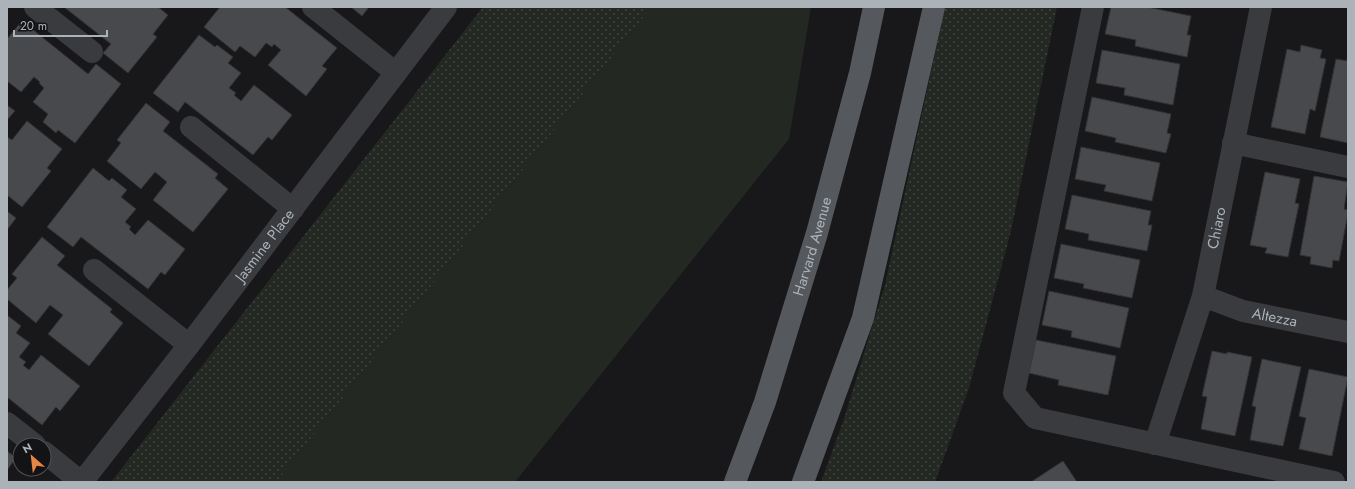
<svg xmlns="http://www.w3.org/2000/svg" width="1355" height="489" font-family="Jost,sans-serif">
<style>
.grass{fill:#232922}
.park{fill:url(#park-dots)}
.building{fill:#47494c;stroke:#323335}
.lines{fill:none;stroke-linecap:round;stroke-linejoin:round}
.minor{stroke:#393b3e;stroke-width:22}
.major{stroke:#55595d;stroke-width:22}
.labels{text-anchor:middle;stroke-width:3;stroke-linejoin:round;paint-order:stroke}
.street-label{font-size:15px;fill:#abb2b8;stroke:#131315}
</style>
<defs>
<pattern id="park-dots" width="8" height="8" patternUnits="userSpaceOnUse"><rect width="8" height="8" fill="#232922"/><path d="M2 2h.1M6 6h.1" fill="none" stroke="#404640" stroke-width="1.8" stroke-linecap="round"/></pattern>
</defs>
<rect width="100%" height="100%" fill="#18181a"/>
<!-- grass -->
<path class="grass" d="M 651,7 L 811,7 L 789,139 L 515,482 L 276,482 Z"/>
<!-- park -->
<path class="park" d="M 483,7 L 651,7 L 276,482 L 111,482 Z
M 945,7 L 1057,7 L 1011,231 L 969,388 L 935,482 L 821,482 L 844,419 L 885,285 Z"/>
<!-- building -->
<path class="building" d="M 64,7 L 158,7 L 168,15 L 153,34 L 157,37 L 128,73 L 103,53 L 111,44 Z
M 220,7 L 285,7 L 337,48 L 322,66 L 327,69 L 306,96 L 268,65 L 281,50 L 274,44 L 272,47 L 266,43 L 255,57 L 240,46 L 235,52 L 204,27 Z
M 351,7 L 369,7 L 362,16 Z
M 1111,7 L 1147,7 L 1191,16 L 1187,35 L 1191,35 L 1187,57 L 1135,46 L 1136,40 L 1105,34 Z
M 22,21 L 88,74 L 96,64 L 121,84 L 75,143 L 58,130 L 56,133 L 43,122 L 48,114 L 33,102 L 44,88 L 39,83 L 40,82 L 34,77 L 21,92 L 7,81 L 7,39 Z
M 199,35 L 215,47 L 217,45 L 233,57 L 228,63 L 241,73 L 229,88 L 236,93 L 234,95 L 241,101 L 254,85 L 292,115 L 272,140 L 268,137 L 253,155 L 185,102 L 178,112 L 153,93 Z
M 1301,45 L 1322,50 L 1320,58 L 1326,59 L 1315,111 L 1310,109 L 1305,134 L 1271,127 L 1287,49 L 1300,52 Z
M 1102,50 L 1180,64 L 1173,105 L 1124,95 L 1125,88 L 1096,83 Z
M 1336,59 L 1348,61 L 1348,143 L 1320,137 Z
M 1092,97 L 1171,114 L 1167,133 L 1171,134 L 1166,153 L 1115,142 L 1116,138 L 1085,131 Z
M 146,103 L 170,122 L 163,131 L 218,174 L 215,178 L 228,189 L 193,232 L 153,200 L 167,182 L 155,172 L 141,189 L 107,161 L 121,143 L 117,140 Z
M 7,105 L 15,111 L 7,120 Z
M 27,121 L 62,149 L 47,168 L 51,171 L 22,207 L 7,195 L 7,137 L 12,140 Z
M 1081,147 L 1160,163 L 1152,201 L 1104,191 L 1106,185 L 1075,179 Z
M 93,168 L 109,181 L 112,178 L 127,190 L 121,197 L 136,209 L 125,222 L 131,227 L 129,229 L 135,235 L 148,220 L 185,249 L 165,275 L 161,272 L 148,289 L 81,237 L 73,247 L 47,227 Z
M 1265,172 L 1300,179 L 1295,203 L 1299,204 L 1288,257 L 1265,253 L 1267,248 L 1250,245 Z
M 1314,176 L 1348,182 L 1344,209 L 1348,210 L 1348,213 L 1339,261 L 1333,260 L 1332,268 L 1310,264 L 1311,257 L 1300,255 Z
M 1072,195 L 1151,211 L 1148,225 L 1152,225 L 1147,251 L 1088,240 L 1089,234 L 1065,229 Z
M 7,211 L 16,218 L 7,230 Z
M 42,237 L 65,256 L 57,265 L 112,309 L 110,312 L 123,323 L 89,366 L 48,334 L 63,315 L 50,305 L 36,323 L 7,299 L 7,290 L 17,278 L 12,274 Z
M 1061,244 L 1140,260 L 1132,298 L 1083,288 L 1084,284 L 1054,278 Z
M 1049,291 L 1129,308 L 1120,348 L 1071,337 L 1072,331 L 1042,325 Z
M 7,315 L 21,326 L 16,333 L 30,343 L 19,357 L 26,362 L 23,365 L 29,370 L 41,355 L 80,386 L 60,411 L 56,407 L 42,425 L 7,397 Z
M 1036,340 L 1116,356 L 1108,395 L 1058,385 L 1059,380 L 1029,373 Z
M 1212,351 L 1227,354 L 1227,352 L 1252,357 L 1235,436 L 1201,429 L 1207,397 L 1202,396 Z
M 1262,359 L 1301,367 L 1283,446 L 1250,440 L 1256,407 L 1252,406 Z
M 1309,369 L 1348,377 L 1332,456 L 1299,449 L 1306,418 L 1299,416 Z
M 7,451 L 16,458 L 7,470 Z
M 1063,461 L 1077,482 L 1031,482 Z"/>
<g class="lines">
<!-- minor -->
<g class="minor">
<path d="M 35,7 L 92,52"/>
<path d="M 313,7 L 396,73"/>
<path d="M 1093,7 L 1014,393 L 1035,418 L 1334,482"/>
<path d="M 191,127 L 293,209"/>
<path d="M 1233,143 L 1348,167"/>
<path d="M 94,270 L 189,345"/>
<path id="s1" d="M 1203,296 L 1243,311 L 1348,332"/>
<path d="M 7,423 L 35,445"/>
<path id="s2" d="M 1155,444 L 1203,296 L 1261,7"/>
<path d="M 44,452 L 81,482"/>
<path id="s3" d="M 82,482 L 189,345 L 446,7"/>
</g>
<!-- major -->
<g class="major">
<path id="s4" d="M 735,482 L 765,402 L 817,233 L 860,73 L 874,7"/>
<path d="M 803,482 L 863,318 L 934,7"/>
</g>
</g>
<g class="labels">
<!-- street labels -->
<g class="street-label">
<text dy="5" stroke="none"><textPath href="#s2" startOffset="225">Chiaro</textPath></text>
<text dy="5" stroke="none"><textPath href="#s3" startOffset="299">Jasmine Place</textPath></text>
<text dy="5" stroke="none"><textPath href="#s4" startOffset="248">Harvard Avenue</textPath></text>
<text dy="5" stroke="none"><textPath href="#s1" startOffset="75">Altezza</textPath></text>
</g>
</g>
<!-- border -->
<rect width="1355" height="489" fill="none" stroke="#abb2b8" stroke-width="16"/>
<!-- north arrow -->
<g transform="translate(32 457) rotate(332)"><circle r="19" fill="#131315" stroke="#505356"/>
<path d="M0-3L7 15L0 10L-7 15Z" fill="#e58645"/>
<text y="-6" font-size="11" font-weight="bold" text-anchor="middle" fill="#abb2b8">N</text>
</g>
<!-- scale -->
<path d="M14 30v6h93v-6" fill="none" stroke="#abb2b8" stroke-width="2"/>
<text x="20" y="30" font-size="12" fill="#abb2b8" stroke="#131315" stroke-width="3" paint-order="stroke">20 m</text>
</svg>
